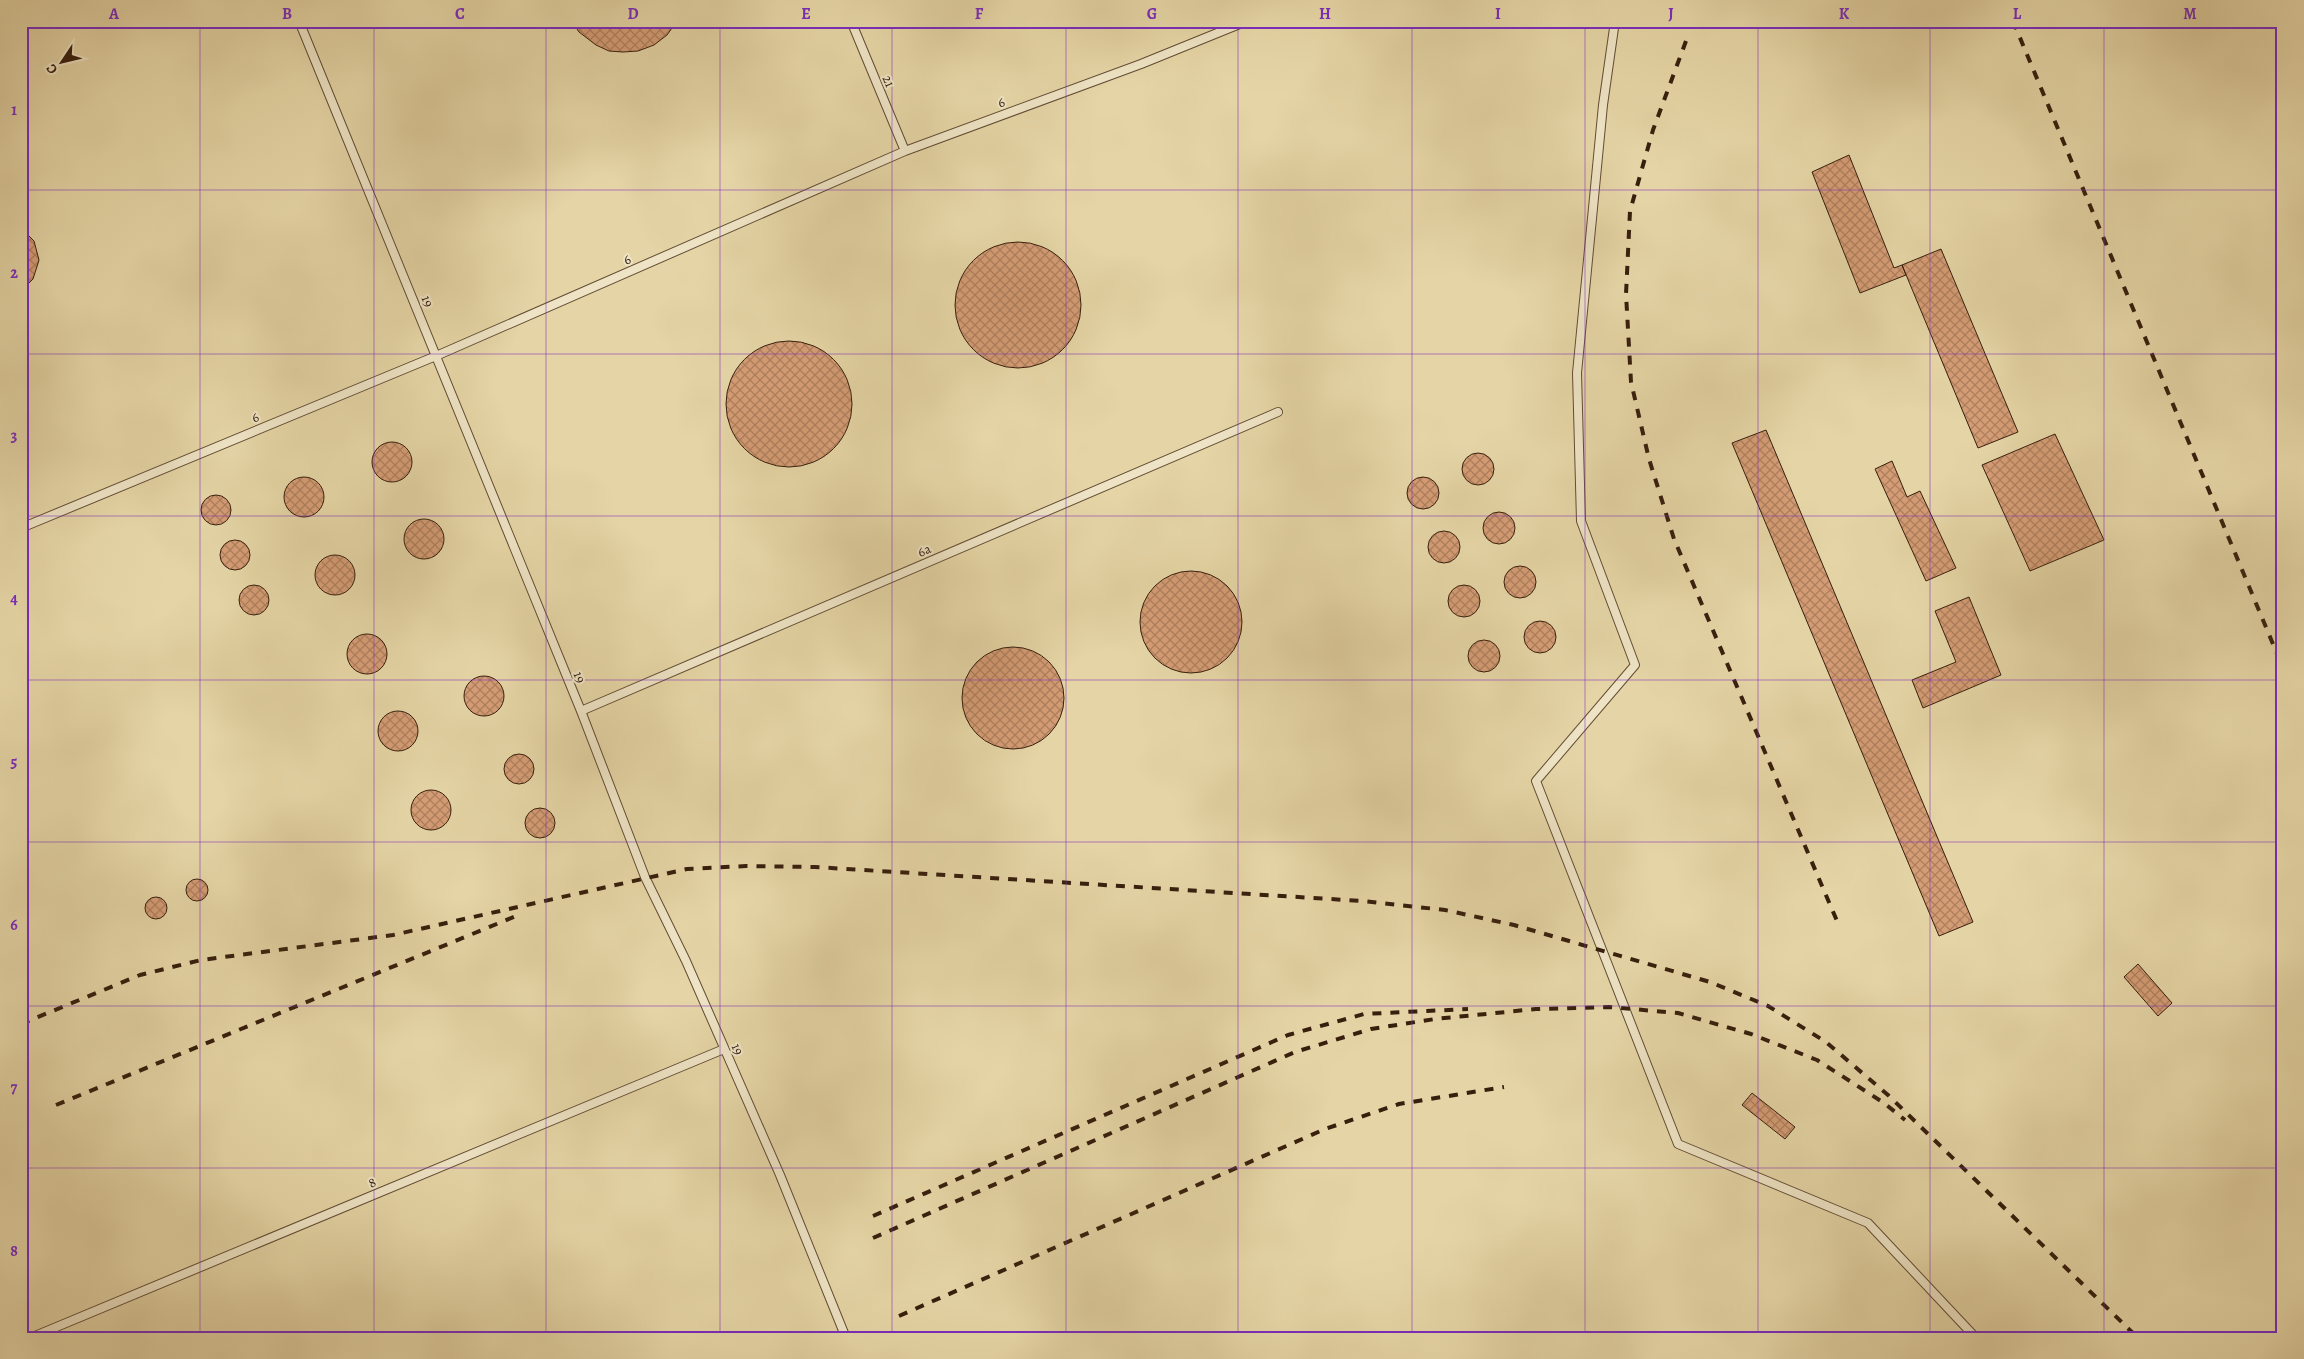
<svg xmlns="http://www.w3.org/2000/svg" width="2304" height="1359" font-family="Alegreya,serif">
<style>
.building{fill:url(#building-cross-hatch);stroke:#371f0d}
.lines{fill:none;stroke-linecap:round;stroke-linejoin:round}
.service-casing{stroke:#624c33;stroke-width:10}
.service{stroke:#eee4c5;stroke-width:8}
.rail{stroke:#371f0d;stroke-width:4;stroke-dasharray:9 9;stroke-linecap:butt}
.grid{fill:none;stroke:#7b2cbf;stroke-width:1;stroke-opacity:0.55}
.labels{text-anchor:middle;stroke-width:4;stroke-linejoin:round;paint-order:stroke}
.street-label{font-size:14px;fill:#371f0d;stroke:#eee4c5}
.neatline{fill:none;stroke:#7b2cbf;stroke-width:2}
.grid-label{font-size:16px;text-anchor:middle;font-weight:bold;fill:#7b2cbf}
</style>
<defs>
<pattern id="building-cross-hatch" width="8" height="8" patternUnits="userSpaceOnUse" patternTransform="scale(1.25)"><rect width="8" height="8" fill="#d59d75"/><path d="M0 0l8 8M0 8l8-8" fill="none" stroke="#ae7f5e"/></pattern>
</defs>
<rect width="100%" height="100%" fill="#e5d5a6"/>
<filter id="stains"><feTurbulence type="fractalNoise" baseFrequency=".004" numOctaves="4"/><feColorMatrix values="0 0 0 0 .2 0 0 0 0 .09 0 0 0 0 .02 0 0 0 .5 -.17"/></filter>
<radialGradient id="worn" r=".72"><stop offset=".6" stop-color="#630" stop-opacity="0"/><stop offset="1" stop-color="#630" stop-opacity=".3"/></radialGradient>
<!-- building -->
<path class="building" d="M 572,21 L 677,21 L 667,35 L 654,45 L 638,51 L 623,52 L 609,51 L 596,45 L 579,32 Z
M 1849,155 L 1894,268 L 1902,265 L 1906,275 L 1860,293 L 1812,172 Z
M 21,228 L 34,241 L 39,260 L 33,279 L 21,291 Z
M955 305a63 63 0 1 1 126 0a63 63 0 1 1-126 0Z
M 1941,249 L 2018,432 L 1978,448 L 1902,265 Z
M726 404a63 63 0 1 1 126 0a63 63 0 1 1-126 0Z
M 1766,430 L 1973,922 L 1939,936 L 1732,443 Z
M 2055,434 L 2104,540 L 2030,571 L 1982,465 Z
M372 462a20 20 0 1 1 40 0a20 20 0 1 1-40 0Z
M1462 469a16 16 0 1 1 32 0a16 16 0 1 1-32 0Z
M 1892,461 L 1907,497 L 1920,491 L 1956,568 L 1926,581 L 1875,469 Z
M1407 493a16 16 0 1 1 32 0a16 16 0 1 1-32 0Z
M284 497a20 20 0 1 1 40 0a20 20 0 1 1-40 0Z
M201 510a15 15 0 1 1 30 0a15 15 0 1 1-30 0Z
M1483 528a16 16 0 1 1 32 0a16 16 0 1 1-32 0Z
M404 539a20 20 0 1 1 40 0a20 20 0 1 1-40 0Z
M1428 547a16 16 0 1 1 32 0a16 16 0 1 1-32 0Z
M220 555a15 15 0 1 1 30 0a15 15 0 1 1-30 0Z
M315 575a20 20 0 1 1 40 0a20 20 0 1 1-40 0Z
M1504 582a16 16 0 1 1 32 0a16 16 0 1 1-32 0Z
M1140 622a51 51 0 1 1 102 0a51 51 0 1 1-102 0Z
M1448 601a16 16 0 1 1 32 0a16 16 0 1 1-32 0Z
M239 600a15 15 0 1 1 30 0a15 15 0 1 1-30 0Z
M 1969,597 L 2001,675 L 1923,708 L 1912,680 L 1956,662 L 1935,611 Z
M1524 637a16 16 0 1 1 32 0a16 16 0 1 1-32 0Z
M347 654a20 20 0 1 1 40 0a20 20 0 1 1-40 0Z
M1468 656a16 16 0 1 1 32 0a16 16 0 1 1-32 0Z
M962 698a51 51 0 1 1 102 0a51 51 0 1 1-102 0Z
M464 696a20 20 0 1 1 40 0a20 20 0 1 1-40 0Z
M378 731a20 20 0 1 1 40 0a20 20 0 1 1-40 0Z
M504 769a15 15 0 1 1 30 0a15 15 0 1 1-30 0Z
M411 810a20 20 0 1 1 40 0a20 20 0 1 1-40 0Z
M525 823a15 15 0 1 1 30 0a15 15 0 1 1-30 0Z
M186 890a11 11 0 1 1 22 0a11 11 0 1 1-22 0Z
M145 908a11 11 0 1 1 22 0a11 11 0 1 1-22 0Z
M 2138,964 L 2172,1003 L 2158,1016 L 2124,977 Z
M 1752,1093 L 1795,1127 L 1785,1139 L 1742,1105 Z"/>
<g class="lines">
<!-- service casing -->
<g class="service-casing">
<path id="service" d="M 299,21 L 581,711 L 645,877 L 686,961 L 780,1175 L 846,1338
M 851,21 L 905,151
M 1615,21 L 1603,105 L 1577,373 L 1581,521 L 1635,665 L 1536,781 L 1678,1144 L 1868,1223 L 1976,1338
M 21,528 L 436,356 L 905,151 L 1141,64 L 1247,21
M 581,711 L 1278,412
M 30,1338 L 724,1049"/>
</g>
<!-- service -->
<use href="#service" class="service"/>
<!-- rail -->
<path class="rail" d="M 2013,21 L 2283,668
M 1686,41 L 1653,130 L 1630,211 L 1626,294 L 1631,382 L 1649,459 L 1674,539 L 1837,921
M 21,1024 L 140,975 L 201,960 L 393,935 L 687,869 L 746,866 L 815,867 L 1362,901 L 1445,910 L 1514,925 L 1710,982 L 1768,1006 L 1826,1042 L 1888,1095 L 2138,1338
M 56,1105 L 521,914
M 873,1216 L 1288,1035 L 1364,1014 L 1468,1009
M 873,1238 L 1295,1052 L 1371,1029 L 1435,1019 L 1536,1009 L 1609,1007 L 1678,1013 L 1751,1034 L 1817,1060 L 1884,1103 L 1905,1120
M 899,1316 L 1325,1129 L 1399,1104 L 1504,1087"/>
</g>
<!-- grid -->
<path class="grid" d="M 200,21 L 200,1338M 374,21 L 374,1338M 546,21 L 546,1338M 720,21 L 720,1338M 892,21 L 892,1338M 1066,21 L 1066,1338M 1238,21 L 1238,1338M 1412,21 L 1412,1338M 1585,21 L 1585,1338M 1758,21 L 1758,1338M 1930,21 L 1930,1338M 2104,21 L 2104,1338M 21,190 L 2283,190M 21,354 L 2283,354M 21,516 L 2283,516M 21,680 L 2283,680M 21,842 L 2283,842M 21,1006 L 2283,1006M 21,1168 L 2283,1168"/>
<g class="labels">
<!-- street labels -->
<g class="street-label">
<text transform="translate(889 81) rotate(67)" y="5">21</text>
<text transform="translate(1001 102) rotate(-20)" y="5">6</text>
<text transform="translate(627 259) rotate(-24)" y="5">6</text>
<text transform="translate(428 301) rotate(68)" y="5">19</text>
<text transform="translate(255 417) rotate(-23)" y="5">6</text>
<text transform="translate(924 550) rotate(-23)" y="5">6a</text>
<text transform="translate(580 677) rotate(68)" y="5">19</text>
<text transform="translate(738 1049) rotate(66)" y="5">19</text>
<text transform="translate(372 1182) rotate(-23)" y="5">8</text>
</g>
</g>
<!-- margin -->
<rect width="2304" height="1359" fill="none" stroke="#e5d5a6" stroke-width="55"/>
<!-- north arrow -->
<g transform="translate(62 62) rotate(235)" stroke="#eee4c5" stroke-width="4" paint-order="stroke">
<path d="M0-4L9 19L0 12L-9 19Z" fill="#371f0d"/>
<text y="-8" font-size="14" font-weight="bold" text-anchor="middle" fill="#371f0d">С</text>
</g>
<rect x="28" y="28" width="2248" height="1304" class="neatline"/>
<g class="grid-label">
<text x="114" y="19">A</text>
<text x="287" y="19">B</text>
<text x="460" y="19">C</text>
<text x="633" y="19">D</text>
<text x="806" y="19">E</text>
<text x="979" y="19">F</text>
<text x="1152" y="19">G</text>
<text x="1325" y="19">H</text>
<text x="1498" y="19">I</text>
<text x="1671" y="19">J</text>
<text x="1844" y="19">K</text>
<text x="2017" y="19">L</text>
<text x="2190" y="19">M</text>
<text x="14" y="115">1</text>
<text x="14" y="278">2</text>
<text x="14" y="441">3</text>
<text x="14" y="604">4</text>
<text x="14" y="767">5</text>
<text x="14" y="930">6</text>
<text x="14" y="1093">7</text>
<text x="14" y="1256">8</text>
</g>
<rect width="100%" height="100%" filter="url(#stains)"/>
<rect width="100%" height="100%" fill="url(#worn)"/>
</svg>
